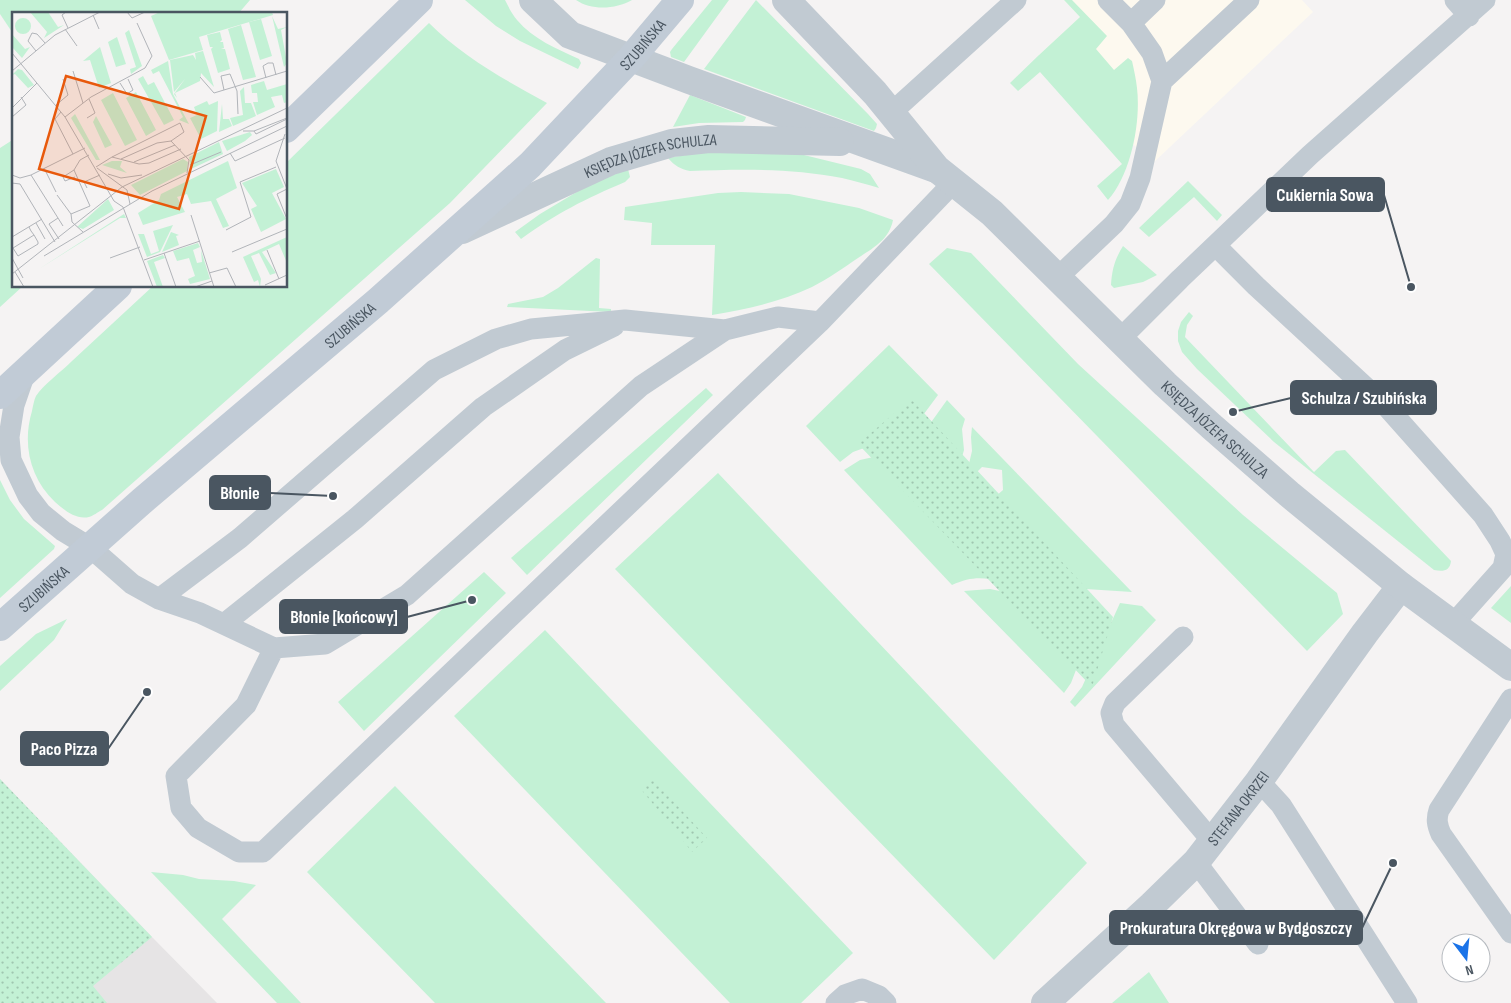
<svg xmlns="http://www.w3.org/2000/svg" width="1511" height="1003" font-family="'Sofia Sans Condensed',sans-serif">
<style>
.commercial{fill:#fdf9ef}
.education{fill:#e6e4e5}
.grass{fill:#c3f1d5}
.park{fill:url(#park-dots)}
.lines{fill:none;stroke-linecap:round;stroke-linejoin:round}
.service{stroke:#c1cad2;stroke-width:21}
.minor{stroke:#c1cad2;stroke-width:28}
.tertiary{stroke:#c1cad2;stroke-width:28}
.secondary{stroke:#c1cbd6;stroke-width:28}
.labels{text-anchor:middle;stroke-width:4;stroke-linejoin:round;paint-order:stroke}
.street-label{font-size:16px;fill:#4a5661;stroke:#fff}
.inset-road{fill:none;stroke:#b1b4b9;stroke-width:1}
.view{fill:#e8590c;fill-opacity:0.15;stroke:#e8590c;stroke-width:2.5}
.inset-edge{fill:none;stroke:#4a5661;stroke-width:2.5}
.leader{fill:none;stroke:#4a5661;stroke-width:2}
.callout-dot{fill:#4a5661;stroke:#fff;stroke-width:2}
.callout{fill:#4a5661;stroke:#4a5661;stroke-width:2}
.callout-label{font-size:18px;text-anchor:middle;font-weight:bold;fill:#fff}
</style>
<defs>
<pattern id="park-dots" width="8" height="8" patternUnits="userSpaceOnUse" patternTransform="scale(1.25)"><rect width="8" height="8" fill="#c3f1d5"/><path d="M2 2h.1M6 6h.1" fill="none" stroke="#a0c6b0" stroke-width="1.8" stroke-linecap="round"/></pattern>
</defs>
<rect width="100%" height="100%" fill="#f5f3f3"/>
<!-- commercial -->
<path class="commercial" d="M 1064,0 L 1302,0 L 1313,12 L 1153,163 L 1039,55 L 1080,17 Z"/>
<!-- education -->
<path class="education" d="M 0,779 L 152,937 L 217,1003 L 0,1003 Z"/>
<!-- grass -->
<path class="grass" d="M 0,0 L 250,0 L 238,14 L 14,14 L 14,35 L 0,14 Z
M 465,0 L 505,0 C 508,6 512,14 517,20 C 533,39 557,49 579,59 L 581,63 L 578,69 L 520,41 L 496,26 Z
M 576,0 L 632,0 C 616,9 592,11 576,0 Z
M 712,0 L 729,0 L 684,62 L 671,57 L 670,52 L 672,49 Z
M 756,0 L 868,114 L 877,124 L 876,128 L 874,131 L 704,69 Z
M 1064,0 L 1072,0 L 1107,36 L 1096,49 L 1114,70 L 1128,58 L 1132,61 C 1134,70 1136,79 1137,88 C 1141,122 1131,174 1108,200 L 1097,186 L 1122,164 L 1040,72 L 1018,91 L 1010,83 L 1039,55 L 1080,17 Z
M 429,23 C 463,57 505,80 547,103 L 450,203 L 102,510 C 98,512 93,516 89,517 C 76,520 64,510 55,502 C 30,478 22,444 32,411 C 33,406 34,400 36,396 C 43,385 62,371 72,361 C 99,336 126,311 153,286 L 286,286 L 286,163 Z
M 690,95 L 746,117 L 745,120 L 743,122 L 699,123 L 673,127 Z
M 14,139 L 14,286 L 23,286 L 0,307 L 0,148 Z
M 773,152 L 804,155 L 861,169 L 870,174 L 879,188 C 867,184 854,181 842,178 C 792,168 740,169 690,171 C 680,169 675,166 668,158 L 698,153 Z
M 628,169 L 630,177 L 625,182 C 585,199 557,213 521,239 L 515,232 L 540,214 L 590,184 Z
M 1188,181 L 1222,215 L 1217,221 L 1194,197 L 1149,237 L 1139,228 Z
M 741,192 L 789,194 L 859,208 L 893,220 C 889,240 873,248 858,258 C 843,268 828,279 812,287 C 781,302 746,309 712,315 L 715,245 L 651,245 L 652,223 L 624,220 L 625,207 L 718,193 Z
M 1123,246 L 1157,275 L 1143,282 L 1114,288 L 1111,285 C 1112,269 1115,259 1123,246 Z
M 947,248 L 971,253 L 1078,364 L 1243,515 L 1337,593 L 1343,614 L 1307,651 L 929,264 Z
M 596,258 L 600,259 L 599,308 L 611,309 L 611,312 L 507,307 L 508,304 L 543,297 L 558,288 Z
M 1189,312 L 1193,316 L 1187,325 L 1185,337 L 1314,472 L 1336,451 L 1345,450 L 1451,561 C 1450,571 1443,572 1434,570 L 1274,442 L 1197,369 L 1182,352 L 1178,341 L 1178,331 L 1181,322 Z
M 889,345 L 938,395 L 915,426 L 875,444 L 853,452 L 840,462 L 806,426 Z
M 706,388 L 713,395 L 527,575 L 511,558 Z
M 947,400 L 965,419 L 962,429 L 964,450 L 958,472 L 927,428 Z
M 972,427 L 1132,592 L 1055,587 L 988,503 L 1003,490 L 1002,470 L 982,467 L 974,475 L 968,468 L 972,451 L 971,437 Z
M 887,454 L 1004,582 C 983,577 972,576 952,585 L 844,470 L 860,460 Z
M 718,473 L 1087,863 L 994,960 L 615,569 Z
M 0,480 L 10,500 L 24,519 L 55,546 L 54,549 L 0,598 Z
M 484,572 L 506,593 L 364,731 L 338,702 Z
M 1511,586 L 1511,623 L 1491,608 Z
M 990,589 L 1019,595 L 1084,649 L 1071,683 L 1064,693 L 964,591 Z
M 1120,603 L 1142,606 L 1156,620 L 1075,707 L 1070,702 L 1082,687 Z
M 67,619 L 54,640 L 0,691 L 0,666 L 36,634 Z
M 545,630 L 853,953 L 801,1003 L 730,1003 L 454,716 Z
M 395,786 L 606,1003 L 435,1003 L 307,872 Z
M 151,872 L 183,875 L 199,879 L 234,881 L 256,885 L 222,919 L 301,1003 L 277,1003 Z
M 1149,972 L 1169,1003 L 1112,1003 Z"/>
<!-- park -->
<path class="park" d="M 911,399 L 1113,617 L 1092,687 L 858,444 Z
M 652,778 L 707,838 L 692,852 L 640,788 Z
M 0,779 L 152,937 L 93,986 L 107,1003 L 0,1003 Z"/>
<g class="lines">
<!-- service -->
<path class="service" d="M 1455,0 L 1469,16
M 1131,23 L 1155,0
M 1162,81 L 1249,0
M 891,113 L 1016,0
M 1216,246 L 1256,286 L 1387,407 L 1483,515 L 1500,541 L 1506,554 L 1503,568 L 1453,624
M 1057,278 L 1114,224 L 1130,204 L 1140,178 L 1162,81 L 1152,53 L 1131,23 L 1108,0
M 1120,339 L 1180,279 L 1310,155 L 1485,0
M 25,373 L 14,405 L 9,437 L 11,460 L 28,496 L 41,513 L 63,531 L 91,548 L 132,584 L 159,599 L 200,613 L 274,648 L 325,644 L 407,595 L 641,386 L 725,330 L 778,317 L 820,322 L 954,182
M 159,599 L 240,538 L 434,370 L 496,339 L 531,329 L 625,320 L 725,330
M 224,624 L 355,519 L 483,407 L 565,350 L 614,326
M 1183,637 L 1115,703 L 1111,713 L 1114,725 L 1212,841
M 274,648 L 246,705 L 176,776 L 181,808 L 198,828 L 239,852 L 263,852 L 820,322
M 1511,699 L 1439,810 C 1436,819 1437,825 1441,834 L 1511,933
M 1259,781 L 1281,805 L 1407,1003
M 1196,862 L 1258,944
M 836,1003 L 845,995 L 862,989 L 879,996 L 886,1003"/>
<!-- minor -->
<path class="minor" id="s1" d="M 1045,1003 L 1152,905 L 1196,862 L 1259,781 L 1365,633 L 1401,586"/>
<!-- tertiary -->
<g class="tertiary">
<path d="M 533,0 L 570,35 L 689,80 L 936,169"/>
<path id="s2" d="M 786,0 L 875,93 L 937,169 L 992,213 L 1165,384 L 1211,426 L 1289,494 L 1401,586 L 1511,667"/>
<path id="s3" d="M 462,230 L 611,161 L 672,143 L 709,139 L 840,142"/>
</g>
<!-- secondary -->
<g class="secondary">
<path d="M 286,129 L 419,0"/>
<path d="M 0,395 L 118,286"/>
<path id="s4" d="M 0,627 L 142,501 L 378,301 L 530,165 L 631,58 L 680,0"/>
</g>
</g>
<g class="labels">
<!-- street labels -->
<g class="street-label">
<text dy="6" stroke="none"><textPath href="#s4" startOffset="868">SZUBIŃSKA</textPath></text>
<text dy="6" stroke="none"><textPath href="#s3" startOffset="204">KSIĘDZA JÓZEFA SCHULZA</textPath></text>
<text dy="6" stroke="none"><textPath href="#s4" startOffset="462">SZUBIŃSKA</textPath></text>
<text dy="6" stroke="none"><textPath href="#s2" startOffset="608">KSIĘDZA JÓZEFA SCHULZA</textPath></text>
<text dy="6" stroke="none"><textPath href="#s4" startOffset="58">SZUBIŃSKA</textPath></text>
<text dy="6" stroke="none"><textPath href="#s1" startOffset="275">STEFANA OKRZEI</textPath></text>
</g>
</g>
<!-- overview -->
<g transform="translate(12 12)">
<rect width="275" height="275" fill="#f5f3f3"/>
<path d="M 18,0 L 36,0 L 46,15 L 52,13 L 32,26 L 35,20 ZM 260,4 L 266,17 L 275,15 L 269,18 L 275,51 L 272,55 ZM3 14a8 8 0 1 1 16 0a8 8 0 1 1-16 0ZM 249,7 L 260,44 L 248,48 L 237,10 ZM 229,13 L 244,65 L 231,68 L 216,17 ZM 117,18 L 130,54 L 119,62 L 118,57 L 124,55 L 113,21 ZM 208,20 L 210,28 L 208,30 L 211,30 L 212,36 L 209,37 L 213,37 L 218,57 L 206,61 L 199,37 L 201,35 L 198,35 L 195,23 ZM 0,22 L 13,37 L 18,35 L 10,46 L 0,35 ZM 105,25 L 114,52 L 104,55 L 96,30 ZM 88,35 L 99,71 L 87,76 L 78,48 L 71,49 ZM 191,39 L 202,75 L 189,61 L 188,69 L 163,81 L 165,86 L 162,82 L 173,67 L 162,80 L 158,48 L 181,43 L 184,48 L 183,41 ZM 156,49 L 161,82 L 177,112 L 167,108 L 171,105 L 147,59 L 141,62 L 139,58 ZM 6,57 L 10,58 L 22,73 L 16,76 L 3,62 L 0,63 ZM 131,64 L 136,73 L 142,70 L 162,108 L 152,113 L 126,67 ZM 252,69 L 255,78 L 275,72 L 275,90 L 272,91 L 270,83 L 259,85 L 263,95 L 245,103 L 241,90 L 246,90 L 245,81 L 240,81 L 239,73 ZM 232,75 L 233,91 L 239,91 L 244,104 L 221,114 L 218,106 L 231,103 L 228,79 ZM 124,80 L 144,118 L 134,124 L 114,86 ZM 101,81 L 125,128 L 113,134 L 89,88 ZM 210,92 L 211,107 L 217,107 L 220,114 L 207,120 ZM 63,102 L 88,148 L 84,148 L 59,106 ZM 238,120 L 240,123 L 233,129 L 215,139 L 210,129 ZM 207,130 L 211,142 L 179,157 L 177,145 ZM 171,147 L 176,150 L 175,159 L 128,183 L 119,173 ZM 218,148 L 216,149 L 225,176 L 204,187 L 217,214 L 211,216 L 199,189 L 179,192 L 175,182 L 165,185 L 173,200 L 131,213 L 126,201 L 147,188 L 149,182 ZM 100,149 L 110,149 L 108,155 L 115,161 L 90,153 ZM 96,187 L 102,198 L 71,217 L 65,215 ZM 112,202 L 114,206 L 108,206 L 27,257 ZM 161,213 L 148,240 L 135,245 L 126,222 L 132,222 L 139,242 L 147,239 L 141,219 ZM 159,220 L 167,223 L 164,224 L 167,233 L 150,240 ZM 275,225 L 275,251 L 267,232 L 250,240 L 264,261 L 258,263 L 247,241 L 239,244 L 249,267 L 248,275 L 246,268 L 242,270 L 231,245 ZM 186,231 L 188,235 L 181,238 L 185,251 L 190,250 L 189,238 L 198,267 L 178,272 L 176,267 L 183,264 L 177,246 L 165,249 L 161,239 ZM 151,243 L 153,246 L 142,250 L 151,275 L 145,275 L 135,249 Z" fill="#c3f1d5"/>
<path d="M 264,157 L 272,175 L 260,181 L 274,207 L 249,220 L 239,197 L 245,194 L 230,171 Z" fill="#c3f1d5"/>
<path d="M 148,0 L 260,0 L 261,3 L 187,25 L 191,38 L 157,48 L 139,4 ZM 195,89 L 197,93 L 206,89 L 205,119 L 189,127 L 178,106 L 185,103 L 182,95 ZM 84,104 L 100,133 L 93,136 L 81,110 Z" fill="#c3f1d5"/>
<path class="inset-road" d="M 54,0 L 50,3 L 56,16M 115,0 L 120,6 L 133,0M 81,3 L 87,17M 53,17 L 65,34M 24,39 L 16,29 L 20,21 L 25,22 L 33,31M 0,41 L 53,105 L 102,189 L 111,195 L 141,275M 0,59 L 43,23 L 88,0M 61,59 L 71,91M 188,65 L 202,81 L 275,59M 254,66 L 251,54 L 256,51 L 261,51 L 264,63M 108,71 L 115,82 L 121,78 L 116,67M 212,78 L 209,64 L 218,62 L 225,79 L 226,102M 44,93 L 56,83 L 51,67M 0,96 L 25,71M 49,100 L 43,107 L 61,142M 0,105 L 14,93 L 9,85M 53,105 L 79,85 L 133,56 L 140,44 L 125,11M 75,106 L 83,101 L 77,87M 231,119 L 242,119 L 244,122 L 275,107M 242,119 L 275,106M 273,122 L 264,149 L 275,177M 218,141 L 223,149 L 273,126M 77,143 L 68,148 L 62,158 L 78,194M 100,145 L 168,111 L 172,120 L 159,129M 109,147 L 145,131 L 159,129 L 177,148 L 175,161M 122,150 L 163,133M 178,153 L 209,140M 84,155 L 100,145 L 127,152 L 137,151 L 169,137M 32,156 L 44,180M 85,156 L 115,178 L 118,192M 62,158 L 51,165 L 53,169 L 63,165M 96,162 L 109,166 L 130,163M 0,163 L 8,166 L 19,163 L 73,136M 19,163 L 51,214M 0,171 L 8,172 L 43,230M 75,176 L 72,170 L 88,163M 275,177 L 265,182 L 275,207M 45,183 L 59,202 L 78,194M 59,202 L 60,210 L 71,220M 179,203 L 202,275M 46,206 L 37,212 L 47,227M 24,211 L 33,227M 17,215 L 19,219 L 22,223 L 26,230 L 26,232 L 6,244 L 1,236 L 22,223M 214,218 L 239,205 L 228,170 L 264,155M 0,225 L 30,207M 255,238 L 267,267M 220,240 L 275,217M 152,241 L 164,275M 32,244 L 140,179 L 275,114M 0,246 L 11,266M 98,246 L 128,235M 132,248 L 188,229M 3,260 L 12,275M 197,261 L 215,256 L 224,275M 0,262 L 110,175 L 275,96M 253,273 L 275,263M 183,275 L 200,269"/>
<path class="view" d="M 54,64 L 194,104 L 167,197 L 27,157 Z"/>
<rect width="275" height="275" class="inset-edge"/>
</g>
<!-- callouts -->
<path class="leader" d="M1411 287L1384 195M1233 412L1291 398M333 496L270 493M472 600L407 617M147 692L108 749M1393 863L1362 928"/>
<g class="callout-dot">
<circle cx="1411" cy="287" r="5"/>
<circle cx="1233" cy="412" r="5"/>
<circle cx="333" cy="496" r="5"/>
<circle cx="472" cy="600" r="5"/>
<circle cx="147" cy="692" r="5"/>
<circle cx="1393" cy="863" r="5"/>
</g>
<g class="callout">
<rect x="1267" y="178" width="117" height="33" rx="5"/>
<rect x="1291" y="381" width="145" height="33" rx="5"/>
<rect x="210" y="476" width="60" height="33" rx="5"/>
<rect x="280" y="600" width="127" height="33" rx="5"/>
<rect x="21" y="732" width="87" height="33" rx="5"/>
<rect x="1110" y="911" width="252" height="33" rx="5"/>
</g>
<g class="callout-label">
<text x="1325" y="201">Cukiernia Sowa</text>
<text x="1364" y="404">Schulza / Szubińska</text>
<text x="240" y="499">Błonie</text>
<text x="344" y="623">Błonie [końcowy]</text>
<text x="64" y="755">Paco Pizza</text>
<text x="1236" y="934">Prokuratura Okręgowa w Bydgoszczy</text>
</g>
<!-- north arrow -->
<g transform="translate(1466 958) rotate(164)"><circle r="24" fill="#ffffff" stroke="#b7bbc0"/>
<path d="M0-4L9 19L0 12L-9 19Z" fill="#1a73e8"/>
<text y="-8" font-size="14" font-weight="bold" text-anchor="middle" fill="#4a5661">N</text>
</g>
</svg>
